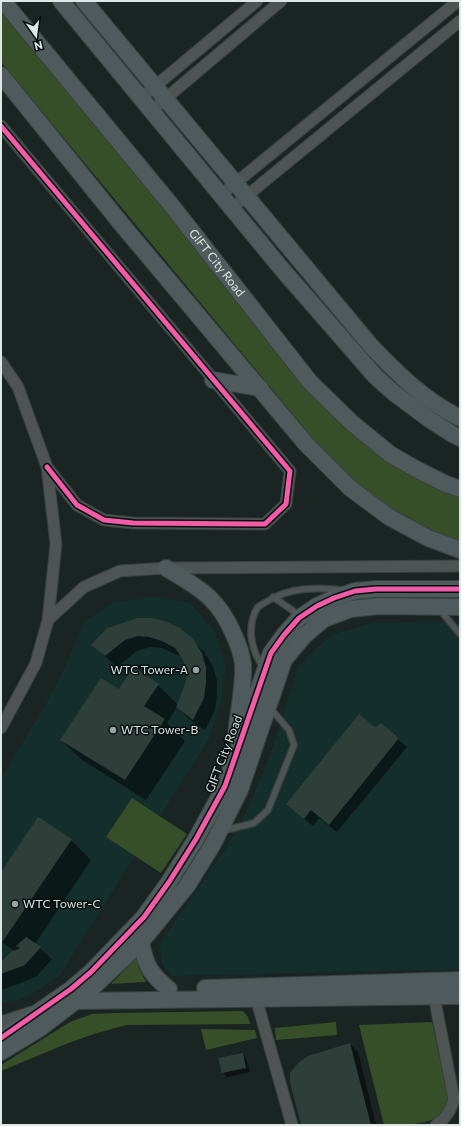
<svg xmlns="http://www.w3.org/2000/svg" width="461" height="1126" font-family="Commissioner,sans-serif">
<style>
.built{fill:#142e2c}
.green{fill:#364f28}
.shadow{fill:#0007}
.building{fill:#2e3f3a}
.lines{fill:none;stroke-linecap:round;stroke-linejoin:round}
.lane-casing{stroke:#384140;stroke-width:8}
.street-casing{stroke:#384140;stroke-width:13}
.secondary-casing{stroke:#384140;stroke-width:18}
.lane{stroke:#4d5453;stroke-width:5.5}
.street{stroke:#4d5453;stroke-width:11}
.secondary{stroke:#4e5a5b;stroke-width:16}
.cycleway-casing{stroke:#070f0e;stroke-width:8}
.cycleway{stroke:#f35aa7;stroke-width:5}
.poi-dot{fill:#98a3a2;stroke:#070f0e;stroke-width:1.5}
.labels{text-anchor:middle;stroke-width:3;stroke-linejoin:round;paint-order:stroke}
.street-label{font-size:12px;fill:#dce7e6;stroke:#070f0e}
.poi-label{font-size:12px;fill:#dce7e6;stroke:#070f0e;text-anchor:start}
</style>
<rect width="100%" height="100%" fill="#192423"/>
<!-- built -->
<path class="built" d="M 152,596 L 190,603 L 216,633 L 226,667 L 221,702 L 209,739 L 60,975 L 36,992 L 14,1002 L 1,1003 L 1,778 L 46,704 L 66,665 L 84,621 L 115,602 Z
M 460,622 L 460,969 L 170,976 L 161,962 L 160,943 L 226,848 L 247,811 L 273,747 L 298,667 L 315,649 L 334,634 L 372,623 Z"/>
<!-- green -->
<path class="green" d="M 1,8 L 335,418 L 445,492 L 460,498 L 460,542 L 430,533 L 401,517 L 332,465 L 300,423 L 1,62 Z
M 132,798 L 187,834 L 161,873 L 106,837 Z
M 137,957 L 139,968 L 146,982 L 111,984 Z
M 243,1011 L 248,1017 L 250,1024 L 126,1025 L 94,1034 L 66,1044 L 1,1071 L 1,1065 L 70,1022 L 92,1014 L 115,1013 Z
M 336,1022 L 337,1035 L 276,1040 L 275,1028 Z
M 432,1022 L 448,1095 C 447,1102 447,1108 442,1113 C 430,1126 401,1125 384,1125 L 359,1025 Z
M 201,1029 L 255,1030 L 257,1038 L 206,1050 Z"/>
<!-- shadow -->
<path class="shadow" d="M 108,629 L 192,640 L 204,652 L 213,666 L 217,681 L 217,695 L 215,710 L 205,730 L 189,719 L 177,707 L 167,723 L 185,741 L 146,800 L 82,760 L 61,740 L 119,690 L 158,685 L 178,705 L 186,685 L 189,672 L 182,657 L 162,648 L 150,647 L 137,651 L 117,667 L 92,645 Z
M 381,725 L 407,747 L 337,832 L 319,818 L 313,826 L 287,804 L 374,728 Z
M 71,840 L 91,860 L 35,944 L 52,959 L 37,976 L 21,983 L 1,990 L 1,963 L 15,951 L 1,942 L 1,873 Z
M 350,1044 L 358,1052 L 376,1125 L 302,1125 Z
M 242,1054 L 246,1058 L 250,1072 L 227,1077 L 223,1073 L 219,1059 Z"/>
<!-- building -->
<path class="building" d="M 138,618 L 152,618 L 165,621 L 180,628 L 193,639 L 202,653 L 206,668 L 206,683 L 204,698 L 193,720 L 176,707 L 185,684 L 188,672 L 183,660 L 175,648 L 162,641 L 149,637 L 138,636 L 125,640 L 105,656 L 91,645 L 107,628 Z
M 133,667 L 159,684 L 144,706 L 165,719 L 125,780 L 60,740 L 101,678 L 119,689 Z
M 359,714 L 375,727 L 381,723 L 399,738 L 329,825 L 311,810 L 304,819 L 286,804 Z
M 38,817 L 72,839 L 1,944 L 1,872 Z
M 26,937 L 41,947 L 25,965 L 1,974 L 1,962 L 11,952 L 20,948 L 16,946 Z
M 350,1043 L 371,1125 L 301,1125 L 290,1082 L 290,1073 L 298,1063 L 308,1056 Z
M 243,1053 L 246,1068 L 222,1073 L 218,1058 Z"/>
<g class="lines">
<!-- lane casing -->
<g class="lane-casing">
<path id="lane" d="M 273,597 L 292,610 L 298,616
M 440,610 L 460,634
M 264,668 C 257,659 252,646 251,634 C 251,625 252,615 258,607 C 260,605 263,604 266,602 C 289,587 317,587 343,590
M 222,831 L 254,823 L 268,810 L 294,745 L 289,730 L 271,709"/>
</g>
<!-- street casing -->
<g class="street-casing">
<path id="street" d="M 141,98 L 257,1
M 152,110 L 281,1
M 1,126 L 290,471 L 286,504 L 265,524 L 133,523 L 104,520 L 77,505 L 47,467
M 221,195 L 458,1
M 232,208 L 460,21
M 1,362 L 18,387 L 47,467 L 56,544 L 48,620 L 36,663 L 1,728
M 48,620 L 84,587 L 120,571 L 166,568 L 460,566
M 434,996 L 454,1099 C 451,1111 446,1119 436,1125
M 256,998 L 292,1125
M 1,1022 L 32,1012"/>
</g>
<!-- secondary casing -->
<g class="secondary-casing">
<g id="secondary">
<path id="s1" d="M 3,1 L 172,206 L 310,382 L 352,423 L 390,454 L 416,469 L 446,484 L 460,489"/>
<path d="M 61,1 L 281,268 L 375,376 L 394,393 L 429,419 L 452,434 L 460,438"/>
<path d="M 84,1 L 371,346 C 399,375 424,400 460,418"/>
<path d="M 1,75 L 123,226 L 306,444 L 350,488 L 389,517 L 428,538 L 460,550"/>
<path d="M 213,380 L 260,388"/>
<path d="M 166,568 C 199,588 218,597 234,635 C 238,644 242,655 243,664 C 244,688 238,712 236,735"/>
<path d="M 141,942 C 146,966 150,974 169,989"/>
<path d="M 205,988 L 460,980"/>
<path d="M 74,1001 L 460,996"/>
<path d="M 1,1038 L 71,989 L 91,972 L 144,917 L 169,882 L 196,839 L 225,786 L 271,653 L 284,635 L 299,618 L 317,606 L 334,598 L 355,591 L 376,589 L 460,589"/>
<path d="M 1,1052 L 39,1029 L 89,991 L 141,942 L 187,886 L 213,844 L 240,790 L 284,660 L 304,636 L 324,619 L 351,609 L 379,606 L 460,607"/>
</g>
</g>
<!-- lane -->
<use href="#lane" class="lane"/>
<!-- street -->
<use href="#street" class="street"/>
<!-- secondary -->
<use href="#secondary" class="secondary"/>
<!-- cycleway casing -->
<g class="cycleway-casing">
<path id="cycleway" d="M 1,126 L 290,471 L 286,504 L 265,524 L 133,523 L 104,520 L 77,505 L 47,467
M 1,1038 L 71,989 L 91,972 L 144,917 L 169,882 L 196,839 L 225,786 L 271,653 L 284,635 L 299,618 L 317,606 L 334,598 L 355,591 L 376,589 L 460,589"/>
</g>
<!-- cycleway -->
<use href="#cycleway" class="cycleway"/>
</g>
<!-- markers -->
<g class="poi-dot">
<circle cx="196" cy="670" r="4"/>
<circle cx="113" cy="730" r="4"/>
<circle cx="15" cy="904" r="4"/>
</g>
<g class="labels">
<!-- street labels -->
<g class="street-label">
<text dy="4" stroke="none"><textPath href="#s1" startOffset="338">GIFT City Road</textPath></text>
<text transform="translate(224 754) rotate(-69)" y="4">GIFT City Road</text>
</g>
<!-- poi labels -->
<g class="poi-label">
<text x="188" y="674" text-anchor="end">WTC Tower-A</text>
<text x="121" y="734">WTC Tower-B</text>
<text x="23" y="908">WTC Tower-C</text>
</g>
</g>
<!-- border -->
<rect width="461" height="1126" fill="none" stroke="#dce7e6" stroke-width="4"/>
<!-- north arrow -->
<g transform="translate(36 36) rotate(166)" stroke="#070f0e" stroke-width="3" paint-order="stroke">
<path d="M0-3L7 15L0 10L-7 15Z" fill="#dce7e6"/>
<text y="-6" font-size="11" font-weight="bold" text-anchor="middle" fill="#dce7e6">N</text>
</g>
</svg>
